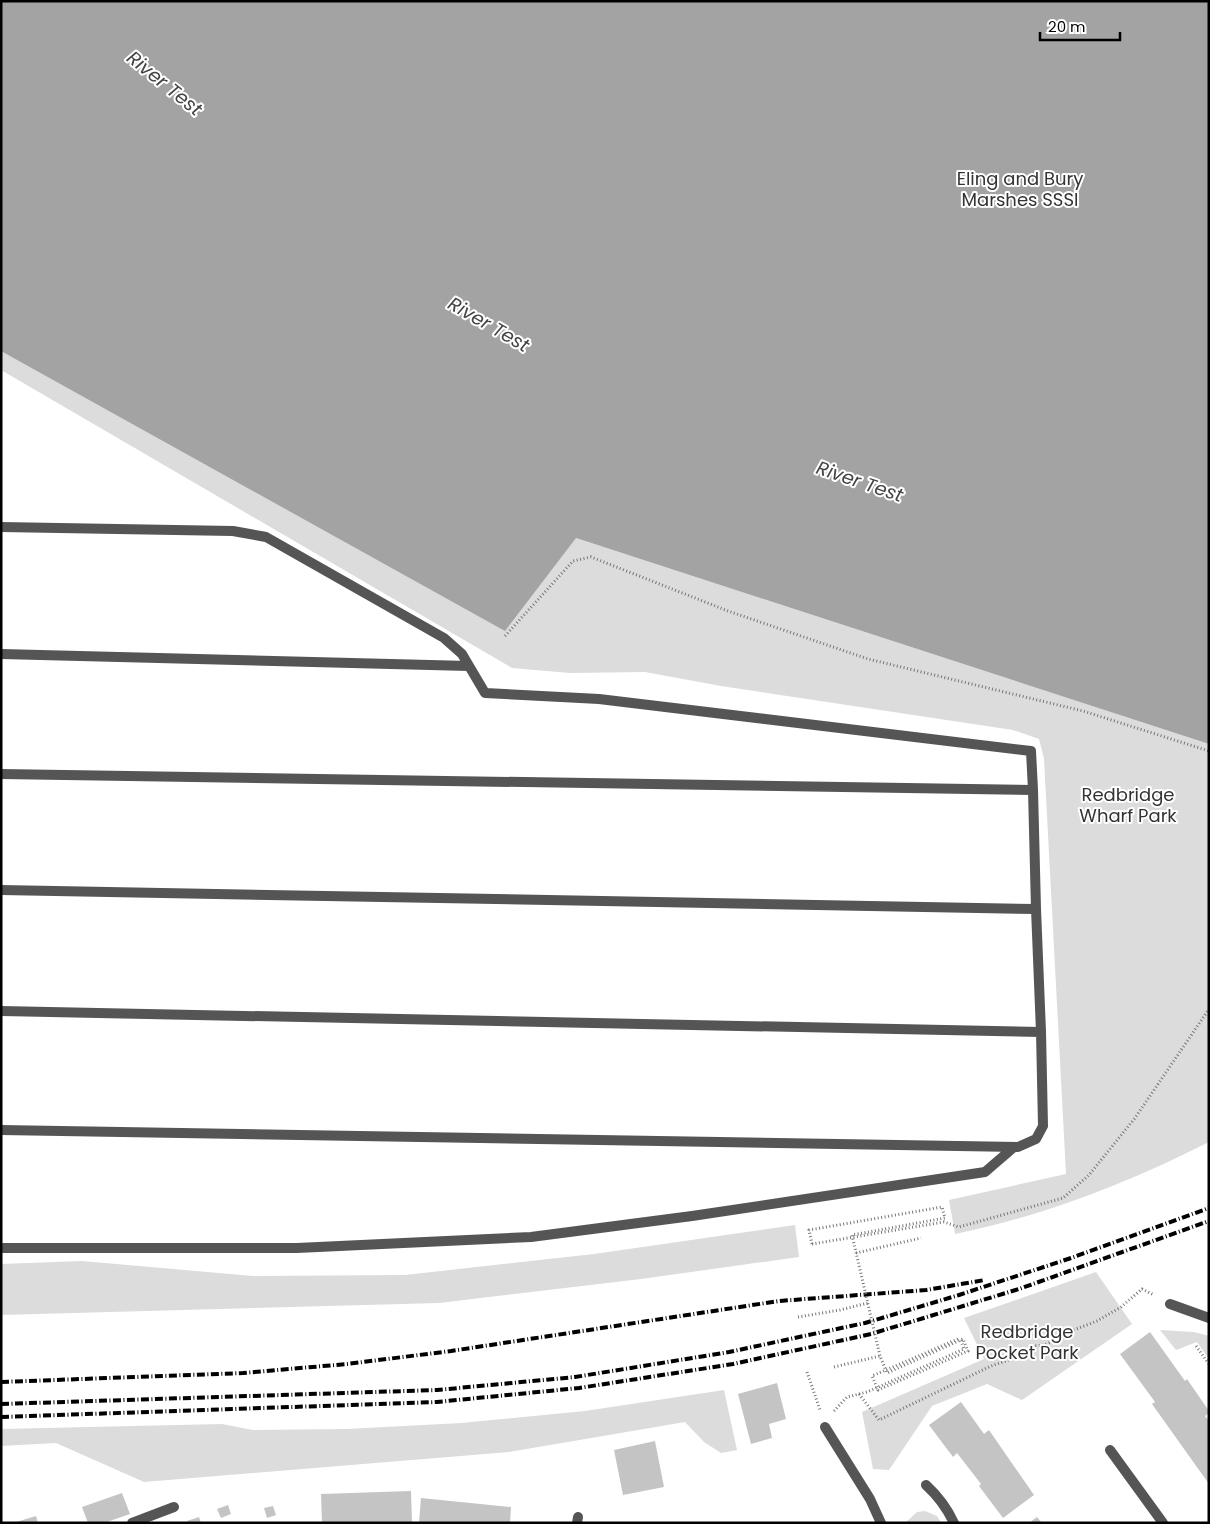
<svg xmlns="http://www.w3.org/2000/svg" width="1210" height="1524" font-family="Poppins,sans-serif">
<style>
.green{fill:#dcdcdc}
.water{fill:#a3a3a3}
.building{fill:#c4c4c4}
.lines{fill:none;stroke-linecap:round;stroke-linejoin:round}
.path{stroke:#777;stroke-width:3;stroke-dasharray:1 2.5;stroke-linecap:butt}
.service{stroke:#555;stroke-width:10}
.minor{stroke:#555;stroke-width:10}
.rail{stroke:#000;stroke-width:4;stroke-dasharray:8 2.5 1 2.5;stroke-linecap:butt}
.path-bridge{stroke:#777;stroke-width:3;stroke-dasharray:1 2.5;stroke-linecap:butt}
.labels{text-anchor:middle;stroke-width:4;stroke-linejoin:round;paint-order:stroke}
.park-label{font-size:18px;fill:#333;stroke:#fff}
.water-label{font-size:19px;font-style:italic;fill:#444;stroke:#fff}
</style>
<rect width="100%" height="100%" fill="#fff"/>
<!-- green -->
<path class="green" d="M 1,121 L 576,538 L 1209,744 L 1209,1142 C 1128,1183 1044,1216 955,1234 L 949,1200 L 1066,1174 L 1044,759 L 1039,739 L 1013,730 L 721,686 L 645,672 L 570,673 L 512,668 L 1,370 Z
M 795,1225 L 799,1257 L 641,1279 L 439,1303 L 1,1315 L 1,1264 L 82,1261 L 253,1276 L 405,1275 L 594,1254 Z
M 1096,1272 L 1132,1324 L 1022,1400 L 987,1384 L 932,1406 L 889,1470 L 873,1469 L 862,1412 L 984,1359 L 964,1318 Z
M 1160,1330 L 1194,1332 L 1209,1336 L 1209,1359 L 1197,1342 L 1176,1350 Z
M 724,1390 L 737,1450 L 721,1453 L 704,1442 L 685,1422 L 509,1452 L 144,1482 L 56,1443 L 1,1446 L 1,1429 L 222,1424 L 253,1430 L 347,1429 L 461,1423 L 585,1411 Z
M 925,1511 L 937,1516 L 941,1523 L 905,1523 L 917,1512 Z"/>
<!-- water -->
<path class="water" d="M 1,1 L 1209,1 L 1209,744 L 576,538 L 505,631 L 1,351 Z"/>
<!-- building -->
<path class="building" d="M 1150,1332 L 1185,1381 L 1187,1379 L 1209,1411 L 1209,1413 L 1205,1416 L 1209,1421 L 1209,1484 L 1152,1404 L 1155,1402 L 1120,1354 Z
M 777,1383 L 786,1419 L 769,1424 L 772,1438 L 751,1444 L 738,1394 Z
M 961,1402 L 984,1434 L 989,1430 L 1034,1495 L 1003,1518 L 979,1486 L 981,1484 L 957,1453 L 953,1457 L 929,1425 Z
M 655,1441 L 664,1487 L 623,1495 L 614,1450 Z
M 411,1491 L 412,1523 L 322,1523 L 321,1494 Z
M 122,1493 L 130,1514 L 104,1523 L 88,1523 L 82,1507 Z
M 421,1498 L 511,1507 L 510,1523 L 419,1523 Z
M 228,1505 L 231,1514 L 221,1518 L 217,1509 Z
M 273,1506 L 276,1515 L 267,1518 L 264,1508 Z
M 36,1516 L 38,1523 L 17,1523 L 16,1522 Z
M 199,1517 L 201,1523 L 188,1523 L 187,1521 Z
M 1037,1517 L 1042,1523 L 1029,1523 Z"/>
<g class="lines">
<!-- path -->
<path class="path" d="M 505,636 L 573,561 L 591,557 L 728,611 L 868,659 L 1083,711 L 1209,751
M 812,1244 L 944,1222 L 959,1227 L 1063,1198 L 1089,1175 L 1135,1118 L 1209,1009
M 856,1253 L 921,1238
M 798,1317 L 840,1310 L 868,1303
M 1196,1346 L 1209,1364
M 834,1367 L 880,1356
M 807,1372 L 820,1410
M 859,1394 L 879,1420 L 991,1366 L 1021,1356 L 1034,1346 L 1045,1345 L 1071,1331 L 1097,1321 L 1121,1307 L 1142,1289 L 1154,1295
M 834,1411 L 847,1397 L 867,1392 L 964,1349 L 960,1338"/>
<!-- service -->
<path class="service" d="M 1,527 L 233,531 L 266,537 L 444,638 L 462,654 L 485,693 L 599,699 L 1031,751 L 1033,790
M 1,654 L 469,666
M 1,774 L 1033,790 L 1036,909
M 1,890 L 1036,909 L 1041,1032
M 1,1011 L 1041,1032 L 1043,1126 L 1036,1139 L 1018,1147 L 1,1130
M 1,1248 L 297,1248 L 531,1237 L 692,1216 L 985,1172 L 1014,1147
M 1110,1450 L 1163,1523
M 132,1523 L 174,1507"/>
<!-- minor -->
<path class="minor" d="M 1170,1304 L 1209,1318
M 825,1427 L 870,1499 L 881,1523
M 926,1485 C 938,1496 947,1508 954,1523
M 577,1523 L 578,1517"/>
<!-- rail -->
<path class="rail" d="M 1,1382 L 243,1373 L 347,1364 L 451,1351 L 779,1301 L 926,1290 L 985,1280
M 1,1404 L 437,1390 L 575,1377 L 729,1352 L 865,1323 L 959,1295 L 1071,1258 L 1209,1208
M 1,1417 L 437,1402 L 579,1388 L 733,1364 L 871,1334 L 1019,1289 L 1209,1221"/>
<!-- path-bridge -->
<path class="path-bridge" d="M 812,1244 L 809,1230 L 942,1207 L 945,1218 L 852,1235 L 880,1356 L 887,1373 L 963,1339 L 968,1351 L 878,1390 L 872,1376 L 960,1338"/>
</g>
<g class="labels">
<!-- park labels -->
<g class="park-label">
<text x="1020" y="185">Eling and Bury<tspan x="1020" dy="21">Marshes SSSI</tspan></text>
<text x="1128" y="801">Redbridge<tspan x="1128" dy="21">Wharf Park</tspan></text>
<text x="1027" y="1338">Redbridge<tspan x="1027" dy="21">Pocket Park</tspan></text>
</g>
<!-- water labels -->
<g class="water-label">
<text transform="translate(165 83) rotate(39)" y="7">River Test</text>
<text transform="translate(489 324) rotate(30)" y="7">River Test</text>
<text transform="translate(860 481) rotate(19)" y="7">River Test</text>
</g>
</g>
<!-- border -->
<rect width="1210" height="1524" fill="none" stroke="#000000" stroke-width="5"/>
<!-- scale -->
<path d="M1040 32v8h80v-8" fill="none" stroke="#000000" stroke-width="2.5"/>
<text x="1048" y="32" font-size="15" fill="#000000" stroke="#ffffff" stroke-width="4" paint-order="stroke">20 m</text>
</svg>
